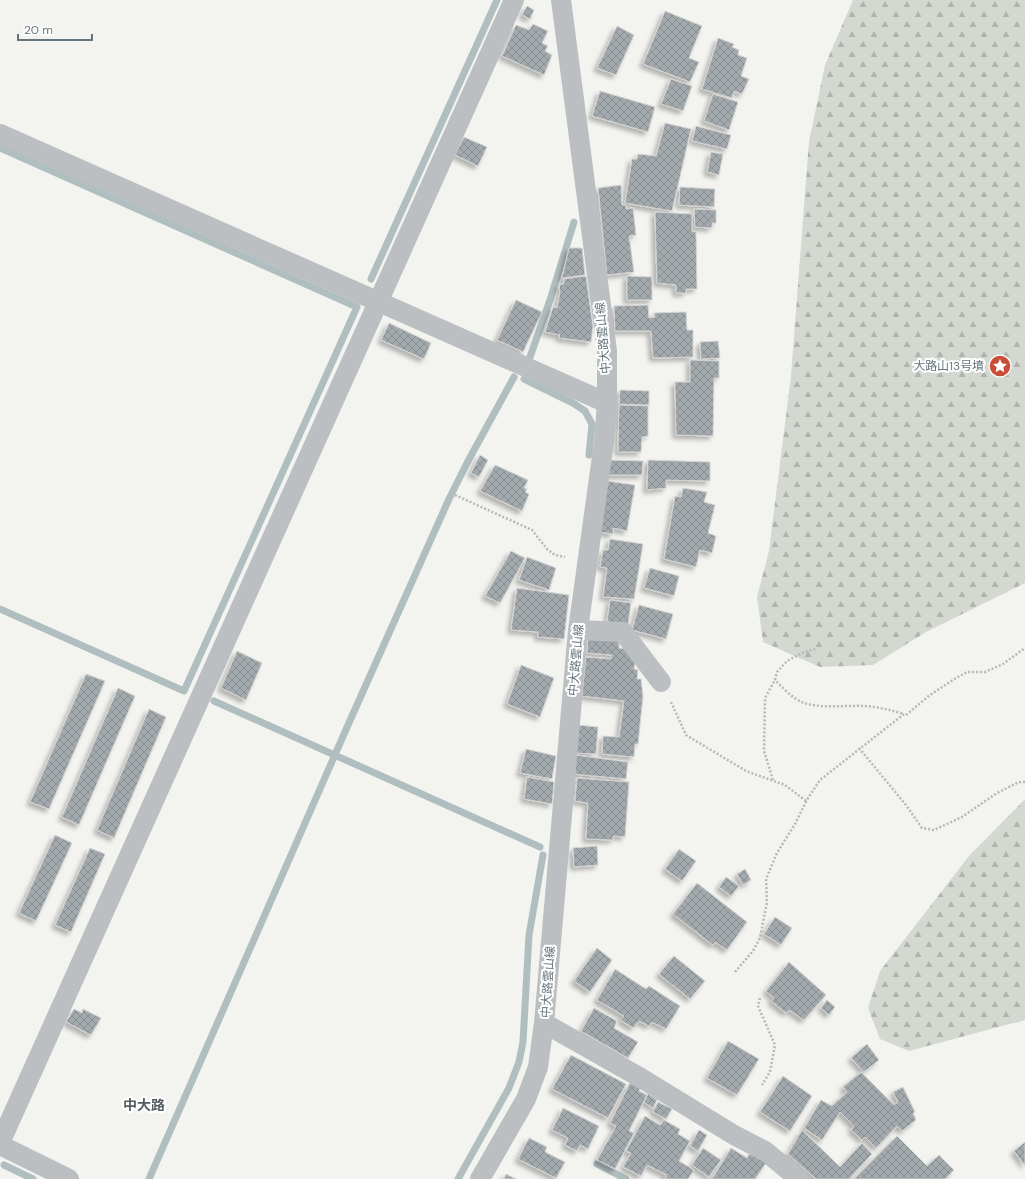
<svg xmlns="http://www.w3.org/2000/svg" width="1025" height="1179" font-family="'DM Sans','Noto Sans JP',sans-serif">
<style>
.forest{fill:url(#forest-firs)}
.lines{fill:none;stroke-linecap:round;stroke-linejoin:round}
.stream{stroke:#b1bec0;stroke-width:7}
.building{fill:url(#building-cross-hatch);stroke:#d5d4d3;filter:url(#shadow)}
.path{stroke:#b5b8ba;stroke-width:2.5;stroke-dasharray:2 2;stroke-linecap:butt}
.street{stroke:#bbbfc1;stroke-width:20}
.labels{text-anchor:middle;stroke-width:4;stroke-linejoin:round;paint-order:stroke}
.street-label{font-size:12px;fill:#66757d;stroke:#fff}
.poi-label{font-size:12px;fill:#66757d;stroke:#fff;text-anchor:end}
.quarter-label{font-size:14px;font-weight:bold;fill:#535e63;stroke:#fff}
</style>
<defs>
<pattern id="forest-firs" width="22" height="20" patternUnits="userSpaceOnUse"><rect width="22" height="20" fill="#d3d8d0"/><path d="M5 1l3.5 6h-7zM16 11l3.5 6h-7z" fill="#afb4ae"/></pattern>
<pattern id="building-cross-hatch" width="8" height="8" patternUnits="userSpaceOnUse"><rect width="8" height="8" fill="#a3aaae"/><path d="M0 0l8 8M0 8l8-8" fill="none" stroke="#898f93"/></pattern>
<filter id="shadow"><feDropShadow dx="-3.5" dy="3.5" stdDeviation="2" flood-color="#0004"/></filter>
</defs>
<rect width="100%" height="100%" fill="#f3f3f0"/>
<!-- forest -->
<path class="forest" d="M 853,0 L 1025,0 L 1025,583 L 926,632 L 873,665 L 820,667 L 763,642 L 757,597 L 769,551 L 791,376 L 809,142 L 825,65 Z
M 1025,799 L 1025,1020 L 909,1051 L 880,1039 L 868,1008 L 880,971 L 969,856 Z"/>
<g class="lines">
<!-- stream -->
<path class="stream" d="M 0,148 L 357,307 L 184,691 L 0,609
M 371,279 L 497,0
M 530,357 L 550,300 L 574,222
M 524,379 L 573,403 L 585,411 L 592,424 L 589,455
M 214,701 L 540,847
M 597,1164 L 626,1179
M 4,1165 L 33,1179
M 149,1179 L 348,725 L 449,499 L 467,463 L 514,377
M 458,1179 L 509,1088 L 519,1062 L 523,1042 L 529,935 L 543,855"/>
</g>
<!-- building -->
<path class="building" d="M 527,6 L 534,10 L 530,19 L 522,15 Z
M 665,11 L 702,26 L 689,58 L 699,62 L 690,82 L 643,64 Z
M 533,24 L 548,31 L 542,43 L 548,46 L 545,51 L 552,55 L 544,75 L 502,56 L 516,25 L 529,30 Z
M 617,26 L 634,35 L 616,75 L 597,68 Z
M 718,38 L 734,44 L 732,47 L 739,50 L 738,55 L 747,58 L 741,76 L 749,79 L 742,94 L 734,91 L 732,98 L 702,89 Z
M 671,79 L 692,86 L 683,111 L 661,104 Z
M 600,91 L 655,107 L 648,132 L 592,116 Z
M 713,94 L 738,102 L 729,130 L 704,121 Z
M 665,123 L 691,129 L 672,211 L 625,203 L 632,159 L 637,159 L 638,154 L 656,156 Z
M 696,126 L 731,135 L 727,149 L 692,141 Z
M 464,137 L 487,147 L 478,166 L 455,155 Z
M 711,152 L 723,154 L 719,175 L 707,172 Z
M 621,185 L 622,205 L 626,205 L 626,209 L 633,208 L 636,235 L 629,236 L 634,272 L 607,275 L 598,188 Z
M 680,187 L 715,189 L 714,207 L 679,205 Z
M 694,209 L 716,210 L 716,223 L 712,223 L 712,228 L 695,227 Z
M 655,212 L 692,214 L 692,231 L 696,232 L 697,289 L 686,289 L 686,293 L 676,293 L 676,285 L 657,283 Z
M 569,248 L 582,248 L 585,275 L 562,278 Z
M 586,276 L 593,327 L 591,342 L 559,338 L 560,335 L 545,332 L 553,307 L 557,308 L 560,292 L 559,285 L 564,284 L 564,279 Z
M 627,276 L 652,277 L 652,300 L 627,300 Z
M 516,300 L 542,312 L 523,352 L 497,340 Z
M 648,305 L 649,318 L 655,317 L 654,313 L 686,312 L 687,330 L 693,330 L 693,357 L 653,358 L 651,331 L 615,331 L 614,306 Z
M 389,323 L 431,343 L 424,359 L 381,340 Z
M 718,341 L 720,358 L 701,359 L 700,342 Z
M 690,360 L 719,361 L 719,378 L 714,378 L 713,436 L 676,435 L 675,382 L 690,382 Z
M 620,390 L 649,391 L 649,405 L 619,404 Z
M 619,405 L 648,406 L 648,436 L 642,437 L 641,452 L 618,452 Z
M 480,455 L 488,460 L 479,477 L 471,473 Z
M 609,460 L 643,461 L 642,475 L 608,475 Z
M 648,460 L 710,462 L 710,481 L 666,480 L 666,488 L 647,490 Z
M 495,465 L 528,480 L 524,488 L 527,489 L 525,492 L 529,494 L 522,511 L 480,491 Z
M 607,481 L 635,485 L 627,531 L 613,528 L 613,534 L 599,532 Z
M 683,488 L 707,492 L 704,502 L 715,505 L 708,533 L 716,536 L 712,553 L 700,550 L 696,567 L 664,559 L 675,496 L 681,497 Z
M 610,539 L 643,544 L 634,599 L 603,597 L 607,568 L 600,567 L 603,550 L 608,550 Z
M 511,551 L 525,558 L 500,603 L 485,596 Z
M 527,557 L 556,568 L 549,590 L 519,580 Z
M 650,568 L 679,576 L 674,596 L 644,588 Z
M 517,588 L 569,595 L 564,639 L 538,637 L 538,632 L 511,630 Z
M 610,600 L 631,603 L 628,625 L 607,622 Z
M 639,605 L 673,614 L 666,639 L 632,630 Z
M 588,634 L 619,636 L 619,648 L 628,649 L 636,658 L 634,669 L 638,670 L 637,679 L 641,679 L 643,696 L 638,744 L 635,744 L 634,757 L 602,754 L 603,736 L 619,737 L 624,701 L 582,696 L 586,657 L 611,659 L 612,655 L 587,653 Z
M 237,651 L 262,663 L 246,700 L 221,688 Z
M 521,665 L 554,678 L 540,717 L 507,704 Z
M 86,674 L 105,681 L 49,809 L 30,802 Z
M 118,688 L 135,696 L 79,825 L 62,817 Z
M 149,709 L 166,717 L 114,838 L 97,830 Z
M 578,725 L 598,727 L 596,754 L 575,753 Z
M 526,749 L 556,756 L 552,779 L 520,773 Z
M 575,755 L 628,762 L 626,779 L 573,774 Z
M 527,777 L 554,782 L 552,804 L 524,799 Z
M 577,778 L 629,782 L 625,837 L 613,836 L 613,840 L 586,839 L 588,803 L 575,801 Z
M 55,835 L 72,843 L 36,921 L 19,913 Z
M 597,846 L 598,865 L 574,867 L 573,848 Z
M 90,848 L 105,854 L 71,932 L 55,925 Z
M 679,849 L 696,861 L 682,881 L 665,869 Z
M 745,869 L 751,880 L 743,885 L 737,874 Z
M 726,877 L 739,886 L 731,896 L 719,887 Z
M 697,883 L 747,922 L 727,950 L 715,942 L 713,945 L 673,914 Z
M 775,917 L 792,928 L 781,945 L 764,934 Z
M 597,948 L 612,960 L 590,992 L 574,981 Z
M 674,956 L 705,981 L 690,999 L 659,974 Z
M 789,962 L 826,995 L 804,1020 L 789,1010 L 786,1013 L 771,1001 L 774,998 L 766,991 Z
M 615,969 L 646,989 L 649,986 L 680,1006 L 666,1029 L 652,1022 L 649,1026 L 639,1021 L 633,1028 L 620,1020 L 624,1016 L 597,1000 Z
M 827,1000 L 835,1007 L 829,1015 L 821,1008 Z
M 594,1008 L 617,1021 L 614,1028 L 638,1042 L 628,1058 L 581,1031 Z
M 74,1009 L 82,1013 L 83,1009 L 101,1018 L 91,1035 L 66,1022 Z
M 728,1041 L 759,1059 L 737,1095 L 707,1078 Z
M 867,1044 L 879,1060 L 864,1072 L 851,1058 Z
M 571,1055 L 626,1084 L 608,1118 L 552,1089 Z
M 861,1072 L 894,1105 L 898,1102 L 893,1092 L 903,1087 L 915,1112 L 913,1113 L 916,1120 L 902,1131 L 897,1126 L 876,1148 L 865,1137 L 862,1140 L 851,1130 L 854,1126 L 840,1112 L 822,1140 L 804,1128 L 821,1100 L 832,1106 L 847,1092 L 843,1087 Z
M 783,1076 L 812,1096 L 790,1131 L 760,1112 Z
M 630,1083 L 640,1088 L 639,1091 L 647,1095 L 629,1131 L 634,1133 L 615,1169 L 597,1160 L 616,1126 L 610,1123 Z
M 648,1094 L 657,1100 L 653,1108 L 644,1102 Z
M 658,1102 L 672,1109 L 666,1119 L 653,1112 Z
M 563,1108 L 599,1126 L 588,1149 L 580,1145 L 577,1151 L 565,1145 L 568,1138 L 552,1130 Z
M 645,1116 L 660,1125 L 664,1120 L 680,1129 L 678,1134 L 690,1141 L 679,1161 L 694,1170 L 688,1179 L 665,1179 L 667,1175 L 647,1165 L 641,1176 L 623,1167 L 631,1153 L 626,1151 Z
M 699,1130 L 707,1135 L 698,1151 L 690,1146 Z
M 802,1130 L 840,1167 L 862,1143 L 872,1154 L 849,1179 L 816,1179 L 788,1154 Z
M 897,1136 L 927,1166 L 939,1155 L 954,1170 L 945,1179 L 854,1179 Z
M 529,1138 L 547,1147 L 545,1152 L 565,1162 L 556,1178 L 518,1159 Z
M 1025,1142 L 1025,1166 L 1014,1151 Z
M 703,1148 L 721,1160 L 709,1177 L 692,1165 Z
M 731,1148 L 747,1158 L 750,1153 L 766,1163 L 755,1179 L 712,1179 Z
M 506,1174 L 516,1179 L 504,1179 Z"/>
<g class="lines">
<!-- path -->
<path class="path" d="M 455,495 L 532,530 L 547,549 L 555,555 L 565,557
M 671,702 L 686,735 L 746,771 L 785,785 L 806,801
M 906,715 L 930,695 L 956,678 L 967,672 L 985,672 L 1003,664 L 1025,648
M 859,748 L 906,805 L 922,828 L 934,830 L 962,817 L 997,793 L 1019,782 L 1025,782
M 773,780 L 764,751 L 765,698 L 775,680 L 777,672 L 787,661 L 804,652 L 815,649
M 735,972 L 753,951 L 760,938 L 767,902 L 766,879 L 777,853 L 795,824 L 808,798 L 820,780 L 904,714 C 891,710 878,707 865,706 C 845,705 824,709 804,703 C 793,699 783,688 775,680
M 760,998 L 758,1006 L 775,1045 L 770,1072 L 762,1085"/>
<!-- street -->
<path class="street" d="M 561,0 L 607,351 L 607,403 L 604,442 L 578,630 L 544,1023 L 641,1078 L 734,1135 L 765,1151 L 799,1179
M 0,134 L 607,403
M 578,630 L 623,632 L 661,682
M 0,1143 L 514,0
M 0,1145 L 69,1179
M 480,1179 L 526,1099 L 538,1067 L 544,1023"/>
</g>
<!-- icons -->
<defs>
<g id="sight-disc" transform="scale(1.15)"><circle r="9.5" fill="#cb4c38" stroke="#fff"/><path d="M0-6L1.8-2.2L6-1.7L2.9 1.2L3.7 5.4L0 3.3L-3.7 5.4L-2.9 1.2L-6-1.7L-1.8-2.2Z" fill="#fff"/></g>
</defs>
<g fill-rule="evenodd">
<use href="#sight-disc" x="1000" y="366"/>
</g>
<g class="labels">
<!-- street labels -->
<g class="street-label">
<text transform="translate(603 338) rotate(-95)" y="4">中大路雲山線</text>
<text transform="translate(576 660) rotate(-85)" y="4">中大路雲山線</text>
<text transform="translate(548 982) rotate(-86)" y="4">中大路雲山線</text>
</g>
<!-- poi labels -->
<g class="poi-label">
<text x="984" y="370">大路山13号墳</text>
</g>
<!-- quarter labels -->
<g class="quarter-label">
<text x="144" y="1110">中大路</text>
</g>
</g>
<!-- scale -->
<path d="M18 34v6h74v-6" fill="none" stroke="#66757d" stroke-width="2"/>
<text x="24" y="34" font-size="12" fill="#66757d" stroke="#ffffff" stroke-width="3" paint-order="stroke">20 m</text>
</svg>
